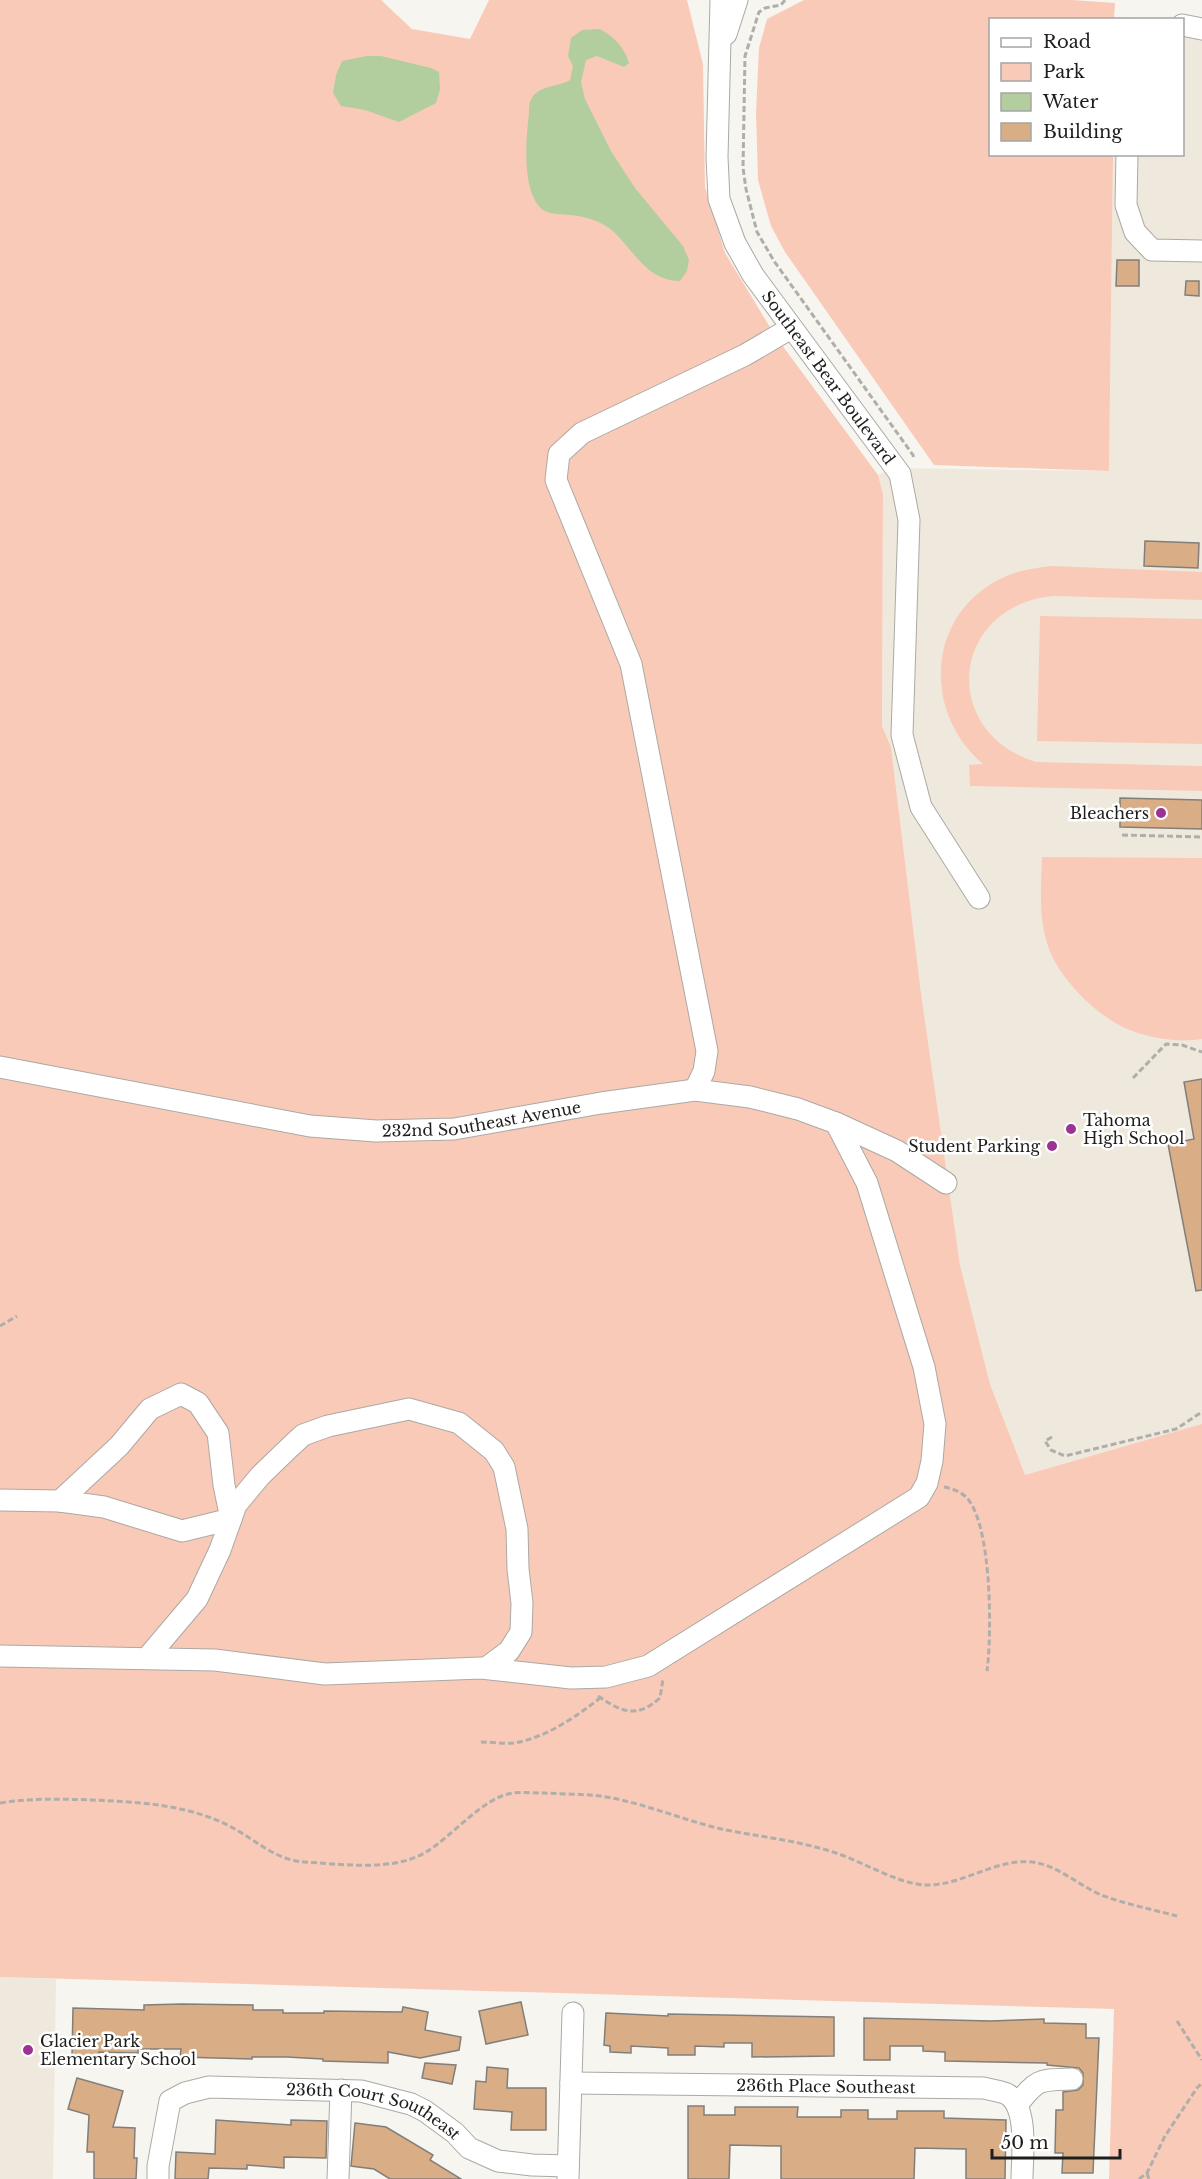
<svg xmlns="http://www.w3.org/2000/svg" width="1202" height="2179" font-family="'Libre Baskerville',serif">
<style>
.built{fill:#efe9dd}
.green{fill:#facab8}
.water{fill:#b2ce9e}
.building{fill:#d9ae87;stroke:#827e7a;stroke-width:1.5}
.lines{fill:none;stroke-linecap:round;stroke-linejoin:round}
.minor-casing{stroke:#aba9a4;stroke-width:23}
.path{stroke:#afaeaa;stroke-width:3;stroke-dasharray:6 3;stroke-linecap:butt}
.minor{stroke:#fff;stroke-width:21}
.poi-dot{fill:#9c3294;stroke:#fff;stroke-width:2}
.labels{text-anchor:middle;stroke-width:5;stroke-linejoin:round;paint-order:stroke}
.street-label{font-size:16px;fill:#1e1e1c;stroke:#fff}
.poi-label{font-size:16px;fill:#1e1e1c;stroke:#fff;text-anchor:end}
</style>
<rect width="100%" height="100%" fill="#f7f5f0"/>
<!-- built -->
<path class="built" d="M 1115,17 L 1202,18 L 1202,1624 L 1024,1475 L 990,1384 L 960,1265 L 921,993 L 891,747 L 882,726 L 883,494 L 878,475 L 892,468 L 1109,471 L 1113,155 L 1182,154 L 1182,20 L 1115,20 Z
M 0,1977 L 56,1979 L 53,2179 L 0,2179 Z"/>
<!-- green -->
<path class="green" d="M 0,0 L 381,0 L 412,29 L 470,39 L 489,0 L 687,0 L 703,64 L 705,187 L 725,253 L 776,337 L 878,475 L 883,494 L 882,726 L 891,747 L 921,993 L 960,1265 L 990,1384 L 1025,1475 L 1202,1424 L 1202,2179 L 1109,2179 L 1114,2009 L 0,1977 Z
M 804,0 L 1072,0 L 1115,3 L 1114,19 L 990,20 L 990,154 L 1113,155 L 1109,471 L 934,465 L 785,252 L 771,226 L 758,180 L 756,112 L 759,48 L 767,19 Z
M 1052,566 L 1202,572 L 1202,600 L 1054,596 C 951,605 938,732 1036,762 L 1202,766 L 1202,791 L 970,786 L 969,765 L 983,764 C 926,716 925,625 991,584 C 1010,572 1031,568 1052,566 Z
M 1040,616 L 1202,619 L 1202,744 L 1037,741 Z
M 1042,857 L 1202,858 L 1202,1039 C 1178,1043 1147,1038 1125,1028 C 1096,1015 1060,979 1049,949 C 1038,919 1041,888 1042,857 Z"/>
<!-- water -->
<path class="water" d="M 600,29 C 614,37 624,46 629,63 L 624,67 L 597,56 L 586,60 L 581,82 L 585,99 L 611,151 L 635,188 L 683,246 L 689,260 L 687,271 L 680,281 C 645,281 633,247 609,228 C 598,220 583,216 570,215 C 561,214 551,215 543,210 C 521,193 526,138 529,113 C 529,109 529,103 531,100 C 537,85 559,87 570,80 L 573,66 L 568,56 L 571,38 L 582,30 Z
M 367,56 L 381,56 L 431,68 L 439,72 L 440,89 L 436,103 L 399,122 L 365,110 L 341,106 L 333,93 L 336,75 L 342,61 Z"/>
<!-- building -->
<path class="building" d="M 1117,260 L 1139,260 L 1139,286 L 1116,286 Z
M 1186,281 L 1199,281 L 1199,296 L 1185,295 Z
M 1145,541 L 1199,543 L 1198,568 L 1144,566 Z
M 1120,798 L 1202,800 L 1202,829 L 1120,827 Z
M 1202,1079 L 1202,1290 L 1196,1291 L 1168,1144 L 1194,1139 L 1184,1082 Z
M 521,2002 L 528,2035 L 486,2044 L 479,2011 Z
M 182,2004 L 253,2005 L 253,2010 L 283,2010 L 283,2013 L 324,2013 L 324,2011 L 402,2012 L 403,2007 L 428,2012 L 425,2030 L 461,2037 L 459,2050 L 420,2058 L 388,2052 L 388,2063 L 323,2061 L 323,2059 L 287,2057 L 252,2057 L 252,2059 L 180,2057 L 181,2049 L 138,2049 L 138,2053 L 99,2052 L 99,2059 L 72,2058 L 73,2008 L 144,2010 L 144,2005 Z
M 606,2013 L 668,2016 L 668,2014 L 834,2017 L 834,2056 L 752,2057 L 752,2043 L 724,2043 L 724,2047 L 695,2046 L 695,2055 L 668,2055 L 668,2048 L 631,2046 L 631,2053 L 610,2052 L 610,2046 L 604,2045 Z
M 864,2018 L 991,2021 L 1044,2019 L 1044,2023 L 1086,2024 L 1086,2038 L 1099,2038 L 1093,2173 L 1062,2173 L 1063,2153 L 1055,2153 L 1056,2110 L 1063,2110 L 1063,2092 L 1078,2090 L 1083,2085 L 1083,2073 L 1079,2068 L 1047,2065 L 1047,2063 L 945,2061 L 945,2052 L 923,2051 L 923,2046 L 890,2046 L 890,2060 L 864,2060 Z
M 425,2063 L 456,2065 L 452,2084 L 422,2078 Z
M 487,2067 L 508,2069 L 507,2088 L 546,2088 L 546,2130 L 511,2130 L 512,2112 L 474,2109 L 476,2081 L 486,2082 Z
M 77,2078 L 123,2091 L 113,2127 L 135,2128 L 134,2158 L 137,2158 L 136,2179 L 94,2179 L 94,2152 L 87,2152 L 89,2115 L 68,2109 Z
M 688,2106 L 704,2106 L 704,2115 L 735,2115 L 735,2107 L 798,2107 L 797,2117 L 841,2117 L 841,2110 L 868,2110 L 868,2119 L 897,2119 L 897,2111 L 944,2111 L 944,2118 L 1006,2120 L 1005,2179 L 966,2179 L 966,2149 L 915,2148 L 914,2179 L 781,2179 L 781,2146 L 730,2145 L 729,2179 L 688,2179 Z
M 216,2120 L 291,2125 L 291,2120 L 327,2121 L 326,2158 L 284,2157 L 284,2168 L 247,2165 L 247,2169 L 209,2168 L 208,2179 L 175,2179 L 176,2152 L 215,2154 Z
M 355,2123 L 386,2127 L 433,2155 L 430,2160 L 461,2179 L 390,2179 L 374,2169 L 351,2166 Z"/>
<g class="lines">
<!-- minor casing -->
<g class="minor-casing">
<g id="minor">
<path id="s1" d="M 721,0 L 717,157 L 719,199 L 735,243 L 753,275 L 900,474 L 909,520 L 902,735 L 921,807 L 979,898"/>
<path d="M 1182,25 L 1202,29"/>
<path d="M 726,34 L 737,0"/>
<path d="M 1127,154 L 1126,205 L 1135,232 L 1152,250 L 1202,251"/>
<path id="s2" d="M 0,1067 L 310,1126 L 376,1131 L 454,1129 L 601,1103 L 695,1090 L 750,1097 L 798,1109 L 836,1123 L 897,1151 L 946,1183"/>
<path d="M 695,1090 L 704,1071 L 707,1051 L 631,664 L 556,480 L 559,454 L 582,433 L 745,355 L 791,328"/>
<path d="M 181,1394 L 198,1403 L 218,1433 L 224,1485 L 231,1519 L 182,1531 L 104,1507 L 60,1501 L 119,1446 L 150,1409 Z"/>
<path d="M 0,1500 L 60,1501"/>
<path d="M 0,1656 L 215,1660 L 325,1674 L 481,1668 L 571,1678 L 606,1677 L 648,1666 L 919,1497 L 927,1483 L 932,1461 L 935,1424 L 924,1367 L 867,1183 L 836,1123"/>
<path d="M 147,1658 L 197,1599 L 220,1550 L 236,1505 L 260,1476 L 290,1447 L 303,1435 L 328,1426 L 409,1409 L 459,1423 L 494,1451 L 504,1467 L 517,1529 L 518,1569 L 522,1603 L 521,1632 L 509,1651 L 486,1668"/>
<path id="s3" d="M 571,2083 L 984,2088 C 991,2090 1001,2091 1007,2094 C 1029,2107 1022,2157 1022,2179"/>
<path d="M 1017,2105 C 1038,2078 1039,2080 1072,2079"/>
<path id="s4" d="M 158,2179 L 158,2166 L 170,2101 L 185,2093 L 209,2087 L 361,2091 L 411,2104 L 425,2111 L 455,2133 L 469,2148 L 498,2161 L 532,2165 L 568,2166"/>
<path d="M 338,2179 L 341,2090"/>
<path d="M 568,2179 L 573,2013"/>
</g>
</g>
<!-- path -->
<path class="path" d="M 785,0 L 781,5 L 765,8 L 759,12 L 745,56 L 743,168 L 746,189 L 757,232 L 774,261 L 913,455 L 914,460
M 1122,835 L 1202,837
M 1133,1078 L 1166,1044 L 1182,1045 L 1202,1052
M 0,1326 L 17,1316
M 1052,1437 L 1045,1441 L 1051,1450 L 1065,1456 L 1176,1429 L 1202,1412
M 944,1487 C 951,1488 961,1492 966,1497 C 992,1523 992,1634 987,1671
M 598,1696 C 622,1712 636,1719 660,1698 L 663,1679
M 481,1742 C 491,1742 504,1744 514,1743 C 545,1738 576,1717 600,1698
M 0,1803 C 31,1798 62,1799 93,1800 C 136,1802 181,1804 221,1822 C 250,1834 272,1860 304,1862 C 341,1864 394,1872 426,1852 C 453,1836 483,1797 513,1793 C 523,1792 534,1793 544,1793 C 562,1794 582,1794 600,1796 C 643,1802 684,1821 726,1830 C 763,1837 800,1841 836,1853 C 863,1862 889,1879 917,1884 C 956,1891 992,1858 1032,1862 C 1057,1865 1077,1884 1099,1894 C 1124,1904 1151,1909 1177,1916
M 1177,2021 L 1202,2060
M 1147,2173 L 1149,2179
M 1139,2179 L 1147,2173 L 1165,2136 L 1197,2088 L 1202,2083"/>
<!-- minor -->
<use href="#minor" class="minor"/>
</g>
<!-- markers -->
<g class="poi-dot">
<circle cx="1161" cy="813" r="6"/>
<circle cx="1071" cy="1129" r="6"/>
<circle cx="1052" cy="1146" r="6"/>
<circle cx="28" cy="2050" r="6"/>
</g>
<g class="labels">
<!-- street labels -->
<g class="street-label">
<text dy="6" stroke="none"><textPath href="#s1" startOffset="410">Southeast Bear Boulevard</textPath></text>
<text dy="6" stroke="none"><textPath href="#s2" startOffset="488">232nd Southeast Avenue</textPath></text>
<text dy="6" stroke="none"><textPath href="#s3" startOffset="255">236th Place Southeast</textPath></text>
<text dy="6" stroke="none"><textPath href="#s4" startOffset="290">236th Court Southeast</textPath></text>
</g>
<!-- poi labels -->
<g class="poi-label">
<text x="1149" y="819">Bleachers</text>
<text x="1083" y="1126" text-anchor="start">Tahoma<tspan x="1083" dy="18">High School</tspan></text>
<text x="1040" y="1152">Student Parking</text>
<text x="40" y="2047" text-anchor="start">Glacier Park<tspan x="40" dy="18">Elementary School</tspan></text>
</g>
</g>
<!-- legend -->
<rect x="989" y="18" width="195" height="138" fill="#ffffff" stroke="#a5a5a4" stroke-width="1.5"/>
<rect x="1001" y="38" width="30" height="9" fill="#ffffff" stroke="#a5a5a4" stroke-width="1.5"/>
<text x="1043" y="48" font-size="18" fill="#1e1e1c">Road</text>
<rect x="1001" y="63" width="30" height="18" fill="#facab8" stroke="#a5a5a4" stroke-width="1.5"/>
<text x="1043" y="78" font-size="18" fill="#1e1e1c">Park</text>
<rect x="1001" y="93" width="30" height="18" fill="#b2ce9e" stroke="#a5a5a4" stroke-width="1.5"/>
<text x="1043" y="108" font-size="18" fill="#1e1e1c">Water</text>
<rect x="1001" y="123" width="30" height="18" fill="#d9ae87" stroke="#a5a5a4" stroke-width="1.5"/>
<text x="1043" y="138" font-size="18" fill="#1e1e1c">Building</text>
<!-- scale -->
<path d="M992 2149v9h128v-9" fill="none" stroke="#1e1e1c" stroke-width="3"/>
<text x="1001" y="2149" font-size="18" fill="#1e1e1c" stroke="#ffffff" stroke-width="4.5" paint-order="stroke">50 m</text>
</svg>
